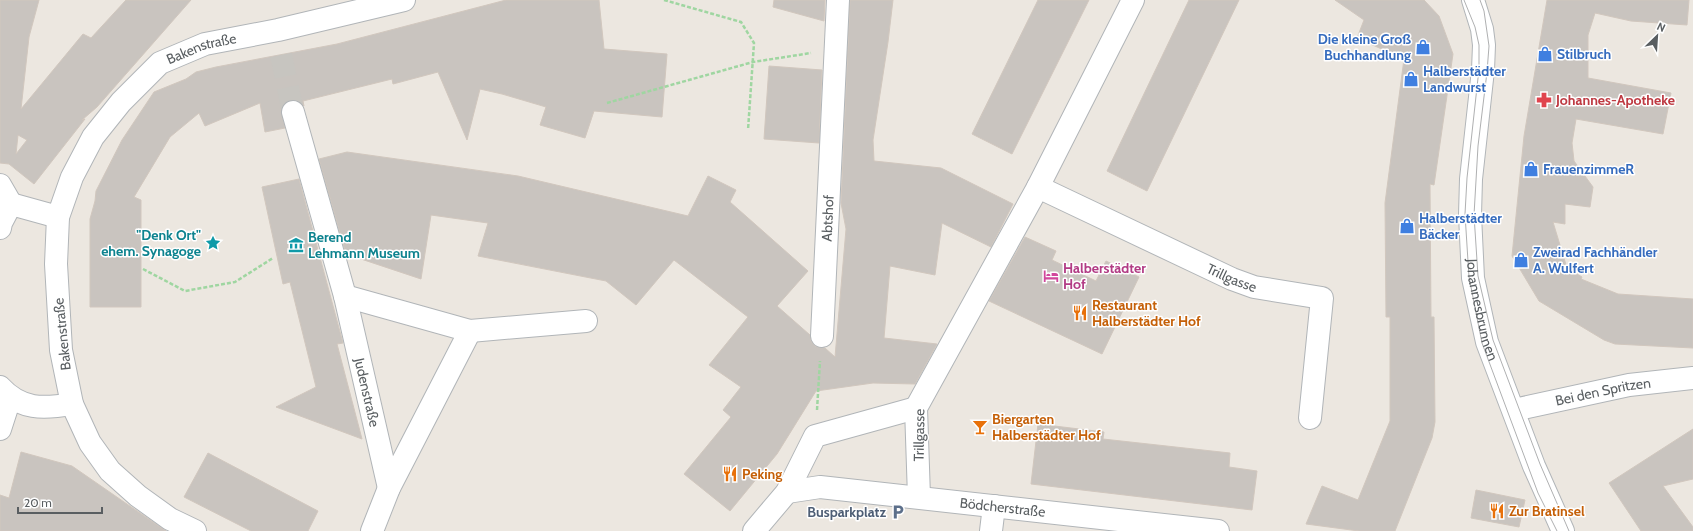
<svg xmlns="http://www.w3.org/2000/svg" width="1693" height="531" font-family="Cabin,sans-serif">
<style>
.building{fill:#c9c4bf;stroke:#d1c7be;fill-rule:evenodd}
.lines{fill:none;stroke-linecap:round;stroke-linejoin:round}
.minor-tunnel{stroke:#c7c5c0;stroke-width:22;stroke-dasharray:22 11;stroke-linecap:butt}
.minor-casing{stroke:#b1b5b8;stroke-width:24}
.path{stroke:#9fd6a1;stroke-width:2.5;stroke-dasharray:4 2;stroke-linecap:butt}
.minor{stroke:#fff;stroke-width:22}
.tram{stroke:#afb0b1;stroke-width:1}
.labels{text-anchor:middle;stroke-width:3;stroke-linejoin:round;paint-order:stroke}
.shop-label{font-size:14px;font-weight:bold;fill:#366cbe;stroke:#fff;text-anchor:start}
.street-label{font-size:14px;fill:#595e61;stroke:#fff}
.health-label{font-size:14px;font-weight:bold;fill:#be3a42;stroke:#fff;text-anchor:start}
.culture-label{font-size:14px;font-weight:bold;fill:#0d838f;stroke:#fff;text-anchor:end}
.hotel-label{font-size:14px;font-weight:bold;fill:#b23c85;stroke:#fff;text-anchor:start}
.food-label{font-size:14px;font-weight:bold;fill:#c56008;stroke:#fff;text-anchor:start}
.service-label{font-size:14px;font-weight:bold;fill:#4e5e75;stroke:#fff;text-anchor:end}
</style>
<rect width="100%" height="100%" fill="#ece7e0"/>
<!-- building -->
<path class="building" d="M 0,0 L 39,0 L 29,37 L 21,109 L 83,34 L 91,38 L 126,0 L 191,0 L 97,107 L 82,120 L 85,119 L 34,184 L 9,164 L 0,163 ZM 18,135 L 27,140 L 16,154 Z
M 506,0 L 599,0 L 604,49 L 667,54 L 662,117 L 594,111 L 585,138 L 540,125 L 546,107 L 502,94 L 480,89 L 467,140 L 438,72 L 393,84 L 392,79 L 303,101 L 304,106 L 296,100 L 289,100 L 284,104 L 281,109 L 285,128 L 265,132 L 260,103 L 205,126 L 199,113 L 170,137 L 134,197 L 141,200 L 141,307 L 90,307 L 90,219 L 95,201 L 96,191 L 122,140 L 154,92 L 186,79 L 196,72 L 216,67 L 337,44 Z
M 774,0 L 825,0 L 824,21 L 773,7 Z
M 850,0 L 893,0 L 888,42 L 873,140 L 874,161 L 941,168 L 1013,204 L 991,247 L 942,223 L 935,275 L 890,266 L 884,338 L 937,344 L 915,384 L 873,383 L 816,391 L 777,454 L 730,511 L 684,474 L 731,417 L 723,410 L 741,387 L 709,365 L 748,317 L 674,260 L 636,305 L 606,281 L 478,256 L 488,223 L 431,215 L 421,279 L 346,254 L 319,159 L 347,152 L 518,176 L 688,216 L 708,176 L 736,190 L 730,202 L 808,271 L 777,306 L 810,335 L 811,341 L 815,346 L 825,348 L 835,357 L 846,229 L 841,203 Z
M 1038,0 L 1089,0 L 1012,154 L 972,134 Z
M 1189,0 L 1239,0 L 1147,191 L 1107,171 Z
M 1335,0 L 1424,0 L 1439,16 L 1453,54 L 1434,185 L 1430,184 L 1431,317 L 1434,317 L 1435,422 L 1432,438 L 1395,531 L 1359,531 L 1306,524 L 1322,486 L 1358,500 L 1390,421 L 1390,317 L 1386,317 L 1385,203 L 1404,59 L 1357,38 L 1364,20 Z
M 1547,0 L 1689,0 L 1687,25 L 1631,21 L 1595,13 L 1588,35 L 1588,78 L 1671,93 L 1663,134 L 1576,119 L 1572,143 L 1574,161 L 1593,187 L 1590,207 L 1565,204 L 1565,224 L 1553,222 L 1567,268 L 1582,277 L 1581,279 L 1618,294 L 1693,299 L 1693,348 L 1615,344 L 1604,340 L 1539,301 L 1512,256 L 1524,136 Z
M 769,66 L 822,70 L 819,143 L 764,139 Z
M 299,179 L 343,343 L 337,344 L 362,439 L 276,407 L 316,387 L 290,282 L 283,284 L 262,187 Z
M 1025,237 L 1056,251 L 1052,260 L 1096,281 L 1106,261 L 1139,277 L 1102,354 L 989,301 Z
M 1038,424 L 1104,432 L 1103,439 L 1230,453 L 1229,467 L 1257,471 L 1252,510 L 1031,484 Z
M 1693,429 L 1693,479 L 1663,486 L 1693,527 L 1693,531 L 1641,531 L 1609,483 Z
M 21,452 L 72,466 L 166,531 L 0,531 L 0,495 L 9,498 Z
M 208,453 L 318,511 L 308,531 L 251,531 L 184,497 Z
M 1476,490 L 1525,500 L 1519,527 L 1471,518 Z"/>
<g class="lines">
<!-- minor-tunnel -->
<path class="minor-tunnel" d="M 281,55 L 293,112"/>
<!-- minor casing -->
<g class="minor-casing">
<g id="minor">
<path id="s1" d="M 1473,0 L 1482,29 L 1484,45 L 1483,70 L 1471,179 L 1470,215 L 1473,278 L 1487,342 L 1534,466 L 1563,531"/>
<path id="s2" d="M 293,112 L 345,296 L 389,488"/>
<path d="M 0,185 L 11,204"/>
<path id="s3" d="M 1038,187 L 1232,279 L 1254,287 L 1322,298 L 1310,418"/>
<path d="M 11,204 L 58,217"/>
<path d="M 0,228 L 1,223 L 11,204"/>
<path d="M 345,296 L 470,331 L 389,488 L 372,531"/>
<path d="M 470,331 L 586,321"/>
<path id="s4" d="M 822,336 L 838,0"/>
<path d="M 0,387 C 21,410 43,409 72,404"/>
<path id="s5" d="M 1514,410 L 1629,385 L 1693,378"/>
<path d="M 0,429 L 10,398"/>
<path id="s6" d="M 787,492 L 820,487 L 1218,531"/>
<path d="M 919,497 L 916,408 L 1038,187 L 1133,0"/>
<path id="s7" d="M 195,531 L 170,519 L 138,496 L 110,471 L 90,443 L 72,404 L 61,350 L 56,264 L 58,217 L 72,177 L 93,137 L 121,102 L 160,63 L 205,44 L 278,30 L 404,0"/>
<path d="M 754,531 L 787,492 L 815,436 L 916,408"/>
<path d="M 991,531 L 994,506"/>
</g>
</g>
<!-- path -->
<path class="path" d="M 664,0 L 741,22 L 754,43 L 748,130
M 607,103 L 753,62 L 811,53
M 143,269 L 185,291 L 235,282 L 273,258
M 817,410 L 820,361"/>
<!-- minor -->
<use href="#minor" class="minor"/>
<!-- tram -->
<path class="tram" d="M 1464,0 L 1475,27 L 1479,45 L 1479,69 L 1467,178 L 1465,214 L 1469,277 L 1482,343 L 1538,493 L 1557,531
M 1480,0 L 1484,11 L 1489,46 L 1487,72 L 1478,146 L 1474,215 L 1478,276 L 1493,340 L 1540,464 L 1569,531"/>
</g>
<!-- icons -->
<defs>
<g id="shop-bare" transform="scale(1.2)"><path d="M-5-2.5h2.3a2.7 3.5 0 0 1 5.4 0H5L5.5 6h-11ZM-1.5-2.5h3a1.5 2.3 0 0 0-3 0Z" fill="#3f7fe0" stroke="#fff" stroke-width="2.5" paint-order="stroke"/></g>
<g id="pharmacy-bare" transform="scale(1.2)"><path d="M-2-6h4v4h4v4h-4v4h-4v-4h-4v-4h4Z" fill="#e0444e" stroke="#fff" stroke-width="2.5" paint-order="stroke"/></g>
<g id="sight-bare" transform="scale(1.2)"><path d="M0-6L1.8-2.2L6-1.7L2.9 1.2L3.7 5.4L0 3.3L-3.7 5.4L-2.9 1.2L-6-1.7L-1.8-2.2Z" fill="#0f9aa8" stroke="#fff" stroke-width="2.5" paint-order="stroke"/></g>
<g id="museum-bare" transform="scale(1.2)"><path d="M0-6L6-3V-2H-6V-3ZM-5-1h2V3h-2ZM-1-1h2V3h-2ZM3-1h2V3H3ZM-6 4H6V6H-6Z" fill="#0f9aa8" stroke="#fff" stroke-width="2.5" paint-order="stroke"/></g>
<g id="hotel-bare" transform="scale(1.2)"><path d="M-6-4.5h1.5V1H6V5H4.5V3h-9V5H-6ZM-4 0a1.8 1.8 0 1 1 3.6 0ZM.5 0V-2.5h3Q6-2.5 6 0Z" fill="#d1479c" stroke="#fff" stroke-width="2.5" paint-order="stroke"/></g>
<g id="restaurant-bare" transform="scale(1.2)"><path d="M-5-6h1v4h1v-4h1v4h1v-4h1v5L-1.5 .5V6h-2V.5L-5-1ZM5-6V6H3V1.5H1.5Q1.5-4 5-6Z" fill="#e8710a" stroke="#fff" stroke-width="2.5" paint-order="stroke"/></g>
<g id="bar-bare" transform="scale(1.2)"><path d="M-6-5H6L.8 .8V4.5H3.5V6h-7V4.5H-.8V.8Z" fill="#e8710a" stroke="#fff" stroke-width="2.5" paint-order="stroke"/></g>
<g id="parking-bare" transform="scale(1.2)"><path d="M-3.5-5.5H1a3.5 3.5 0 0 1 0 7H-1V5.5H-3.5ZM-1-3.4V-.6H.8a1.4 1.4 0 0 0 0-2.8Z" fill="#5c6f8a" stroke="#fff" stroke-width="2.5" paint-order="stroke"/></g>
</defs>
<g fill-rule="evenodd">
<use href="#shop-bare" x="1423" y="47"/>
<use href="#shop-bare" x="1545" y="54"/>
<use href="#shop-bare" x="1411" y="79"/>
<use href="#pharmacy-bare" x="1544" y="100"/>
<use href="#shop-bare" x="1531" y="169"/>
<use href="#shop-bare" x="1407" y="226"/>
<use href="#sight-bare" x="213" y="243"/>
<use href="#museum-bare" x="296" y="245"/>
<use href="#shop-bare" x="1521" y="260"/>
<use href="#hotel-bare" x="1051" y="276"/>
<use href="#restaurant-bare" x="1080" y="313"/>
<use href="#bar-bare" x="980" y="427"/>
<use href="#restaurant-bare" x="730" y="474"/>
<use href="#restaurant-bare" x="1497" y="511"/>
<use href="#parking-bare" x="898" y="512"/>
</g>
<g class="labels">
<!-- shop labels -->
<g class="shop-label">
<text x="1411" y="44" text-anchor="end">Die kleine Groß<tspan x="1411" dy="16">Buchhandlung</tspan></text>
<text x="1557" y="59">Stilbruch</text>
<text x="1423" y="76">Halberstädter<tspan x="1423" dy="16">Landwurst</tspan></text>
<text x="1543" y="174">FrauenzimmeR</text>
<text x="1419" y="223">Halberstädter<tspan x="1419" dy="16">Bäcker</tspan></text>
<text x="1533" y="257">Zweirad Fachhändler<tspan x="1533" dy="16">A. Wulfert</tspan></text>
</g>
<!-- street labels -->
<g class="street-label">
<text dy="5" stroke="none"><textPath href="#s7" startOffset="602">Bakenstraße</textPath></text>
<text dy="5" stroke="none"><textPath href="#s4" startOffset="118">Abtshof</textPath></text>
<text dy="5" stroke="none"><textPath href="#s3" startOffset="214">Trillgasse</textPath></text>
<text dy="5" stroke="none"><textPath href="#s1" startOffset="313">Johannesbrunnen</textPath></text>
<text transform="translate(62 334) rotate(-96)" y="5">Bakenstraße</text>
<text dy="5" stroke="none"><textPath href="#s2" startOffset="290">Judenstraße</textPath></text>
<text dy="5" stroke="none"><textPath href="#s5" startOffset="91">Bei den Spritzen</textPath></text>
<text transform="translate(919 435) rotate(-89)" y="5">Trillgasse</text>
<text dy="5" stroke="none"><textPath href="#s6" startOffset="217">Bödcherstraße</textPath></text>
</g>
<!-- health labels -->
<g class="health-label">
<text x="1556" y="105">Johannes-Apotheke</text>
</g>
<!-- culture labels -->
<g class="culture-label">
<text x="201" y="240">"Denk Ort"<tspan x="201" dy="16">ehem. Synagoge</tspan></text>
<text x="308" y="242" text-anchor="start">Berend<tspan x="308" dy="16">Lehmann Museum</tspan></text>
</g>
<!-- hotel labels -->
<g class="hotel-label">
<text x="1063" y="273">Halberstädter<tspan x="1063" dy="16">Hof</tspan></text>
</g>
<!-- food labels -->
<g class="food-label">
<text x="1092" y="310">Restaurant<tspan x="1092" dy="16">Halberstädter Hof</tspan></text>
<text x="992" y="424">Biergarten<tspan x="992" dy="16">Halberstädter Hof</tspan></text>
<text x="742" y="479">Peking</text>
<text x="1509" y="516">Zur Bratinsel</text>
</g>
<!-- service labels -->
<g class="service-label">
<text x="886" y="517">Busparkplatz</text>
</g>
</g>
<!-- north arrow -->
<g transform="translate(1657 36) rotate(25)" stroke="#ffffff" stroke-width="3" paint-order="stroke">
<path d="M0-3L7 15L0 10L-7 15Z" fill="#595e61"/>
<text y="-6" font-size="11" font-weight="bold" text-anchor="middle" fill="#595e61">N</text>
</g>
<!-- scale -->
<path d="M18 507v6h84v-6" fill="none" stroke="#595e61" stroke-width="2"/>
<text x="24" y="507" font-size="12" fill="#595e61" stroke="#ffffff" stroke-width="3" paint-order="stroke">20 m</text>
</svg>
